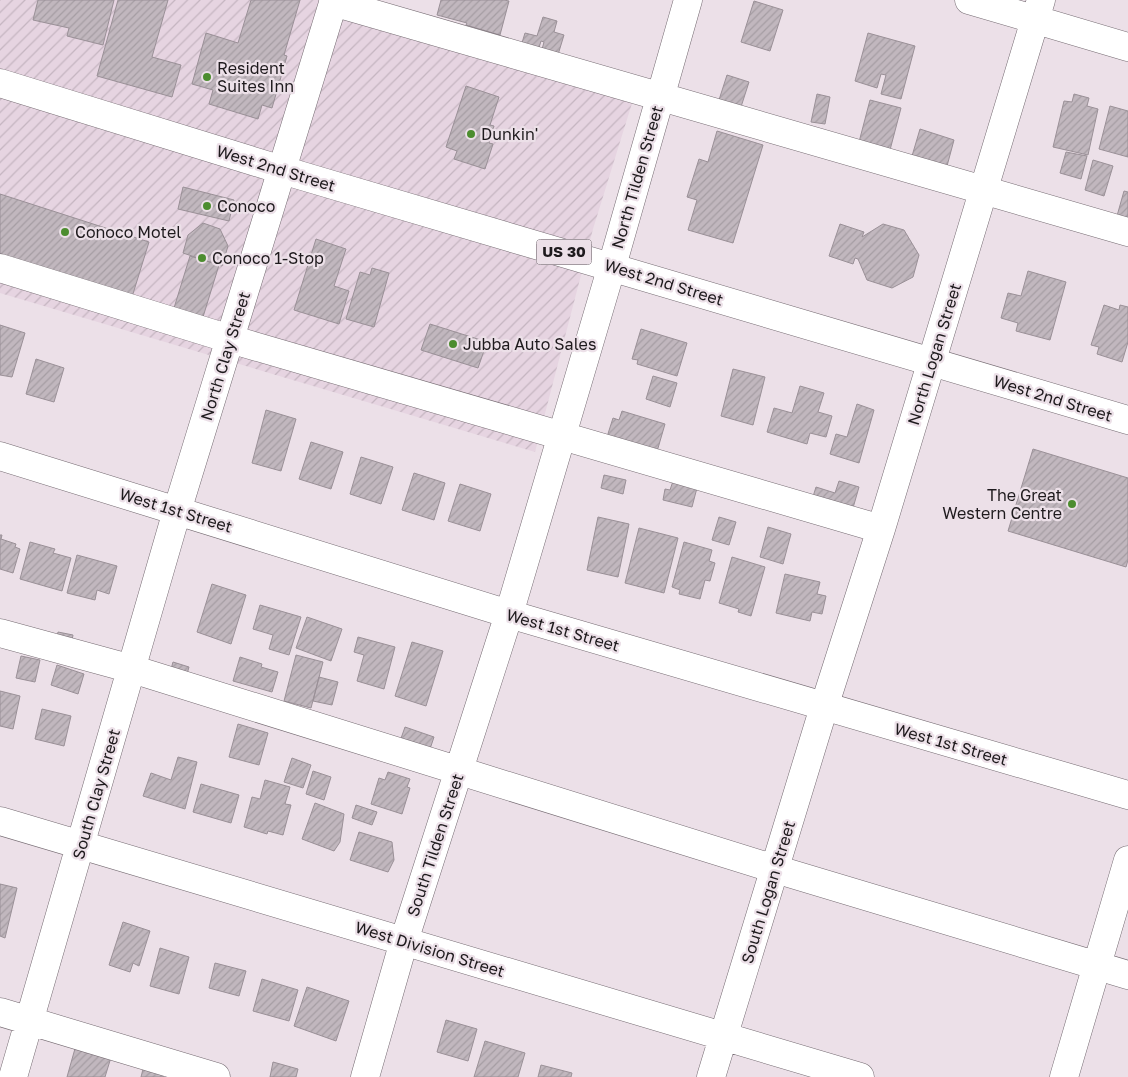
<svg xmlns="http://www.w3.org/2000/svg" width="1128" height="1077" font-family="'Golos Text',sans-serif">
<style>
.industrial{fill:url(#industrial-furrows)}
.building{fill:url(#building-hatch);stroke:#9a9097}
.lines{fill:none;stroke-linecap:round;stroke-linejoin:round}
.minor-casing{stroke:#756b72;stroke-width:29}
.highway-casing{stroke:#756b72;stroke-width:29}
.minor{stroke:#fff;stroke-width:28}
.highway{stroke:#fff;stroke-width:28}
.poi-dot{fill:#4c8d2f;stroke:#ece0e8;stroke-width:2}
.labels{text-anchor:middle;stroke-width:4.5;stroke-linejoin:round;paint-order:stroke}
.shield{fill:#ece0e8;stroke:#5c555a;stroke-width:1}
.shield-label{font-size:15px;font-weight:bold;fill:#1e1a1d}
.poi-label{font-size:16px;fill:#1e1a1d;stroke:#ece0e8;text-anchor:start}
.street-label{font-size:16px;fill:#1e1a1d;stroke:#ece0e8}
</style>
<defs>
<pattern id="industrial-furrows" width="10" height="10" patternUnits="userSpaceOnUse" patternTransform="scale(1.25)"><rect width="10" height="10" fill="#e6d4e1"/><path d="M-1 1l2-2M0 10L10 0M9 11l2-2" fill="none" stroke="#c5b5c1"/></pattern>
<pattern id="building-hatch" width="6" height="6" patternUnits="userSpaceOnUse" patternTransform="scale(1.25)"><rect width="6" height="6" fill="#c1b7be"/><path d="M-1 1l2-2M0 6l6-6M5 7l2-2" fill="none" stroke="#a59da3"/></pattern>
</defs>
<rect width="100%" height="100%" fill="#ece0e8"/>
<!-- industrial -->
<path class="industrial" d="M 0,0 L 364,0 L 633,100 L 593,229 L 535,452 L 0,293 Z"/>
<!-- building -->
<path class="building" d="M 38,0 L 114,0 L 103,45 L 67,36 L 69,28 L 33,20 Z
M 118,0 L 168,0 L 152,57 L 181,65 L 172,97 L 97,76 Z
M 251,0 L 300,0 L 284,55 L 287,56 L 272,108 L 262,105 L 258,119 L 209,104 L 213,90 L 192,84 L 206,33 L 238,43 Z
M 441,0 L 504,0 L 509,1 L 500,35 L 466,25 L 467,23 L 437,15 Z
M 754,1 L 783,10 L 770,51 L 741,42 Z
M 543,17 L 557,21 L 554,32 L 564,35 L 557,58 L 541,53 L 544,42 L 541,41 L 538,51 L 521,46 L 525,33 L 537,36 Z
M 868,33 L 915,46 L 901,99 L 881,94 L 886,75 L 881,74 L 877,88 L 855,81 Z
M 727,75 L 749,82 L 740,110 L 718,103 Z
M 466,86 L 499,97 L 490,125 L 494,126 L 489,143 L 493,144 L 485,169 L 454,159 L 457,151 L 446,147 Z
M 817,94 L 830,97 L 825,124 L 811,122 Z
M 1074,94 L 1089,98 L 1087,106 L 1098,109 L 1088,155 L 1053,147 L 1064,101 L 1072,102 Z
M 870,100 L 901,108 L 890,150 L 859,142 Z
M 1110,106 L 1128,111 L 1128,157 L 1099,149 Z
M 920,129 L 954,140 L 947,166 L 912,156 Z
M 717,131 L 763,145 L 733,243 L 688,230 L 697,200 L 687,197 L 699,159 L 708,162 Z
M 1066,152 L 1087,156 L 1081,179 L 1060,173 Z
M 1093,160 L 1113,166 L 1104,196 L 1085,190 Z
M 183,187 L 234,200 L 229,221 L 178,209 Z
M 1124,191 L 1128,192 L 1128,226 L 1115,223 Z
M 0,194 L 149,242 L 132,297 L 0,254 Z
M 203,223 L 220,229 L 228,246 L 222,266 L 183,253 L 188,235 Z
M 840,224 L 864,232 L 862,237 L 883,224 L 904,230 L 919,255 L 913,277 L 892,288 L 867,280 L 858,259 L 855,258 L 853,264 L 829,256 Z
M 316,239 L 346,249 L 334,286 L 349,291 L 339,324 L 294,310 Z
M 190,256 L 219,265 L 203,317 L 174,308 Z
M 372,268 L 389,273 L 374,327 L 346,319 L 360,272 L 370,275 Z
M 1028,271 L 1066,282 L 1050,340 L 1016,331 L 1018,323 L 1001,318 L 1008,293 L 1021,296 Z
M 1104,305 L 1119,310 L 1120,305 L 1128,307 L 1128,342 L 1122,362 L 1097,354 L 1099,347 L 1091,345 Z
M 430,324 L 487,342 L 478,368 L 421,350 Z
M 0,325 L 25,333 L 12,377 L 0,375 Z
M 641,329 L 687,343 L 677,376 L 637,364 L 638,360 L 632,359 Z
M 36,359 L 64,368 L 54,402 L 26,394 Z
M 733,369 L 765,377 L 753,425 L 721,416 Z
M 653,376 L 677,383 L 670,407 L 646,399 Z
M 800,386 L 824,393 L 818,412 L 832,416 L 826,437 L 810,433 L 807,444 L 767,432 L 774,408 L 792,413 Z
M 857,404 L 874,410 L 859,463 L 830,454 L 836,434 L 847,437 Z
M 266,410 L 296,419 L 281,471 L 252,463 Z
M 622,411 L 665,424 L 656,455 L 606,440 L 613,418 L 619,420 Z
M 311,442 L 343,452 L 331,489 L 299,479 Z
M 1033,449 L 1128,478 L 1128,560 L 1126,567 L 1008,531 Z
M 361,457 L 393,467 L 381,504 L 350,494 Z
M 414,473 L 445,483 L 434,520 L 402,510 Z
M 604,475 L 626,480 L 623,494 L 601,488 Z
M 674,478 L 698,484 L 692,507 L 663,500 L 665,489 L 670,490 Z
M 839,481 L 859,487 L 851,515 L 811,503 L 816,487 L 835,493 Z
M 460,484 L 491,494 L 480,531 L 448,521 Z
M 598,517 L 629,524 L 618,577 L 587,570 Z
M 719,517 L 736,522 L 729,545 L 712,540 Z
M 768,527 L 791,534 L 783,564 L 760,557 Z
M 639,528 L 678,538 L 664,593 L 625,583 Z
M 0,535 L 2,535 L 1,539 L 16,544 L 15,547 L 20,549 L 13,573 L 0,569 Z
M 30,542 L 55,549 L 53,553 L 71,558 L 62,591 L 20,579 Z
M 684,542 L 712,550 L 709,561 L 715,563 L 710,581 L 705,580 L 700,599 L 679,594 L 680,590 L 672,587 Z
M 77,555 L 117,566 L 109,594 L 97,590 L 95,600 L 67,593 Z
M 732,557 L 765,567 L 751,616 L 738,612 L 739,609 L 719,603 Z
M 785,574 L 820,582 L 817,594 L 826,596 L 822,614 L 812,612 L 810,621 L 776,613 Z
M 212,584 L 246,595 L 231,644 L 197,632 Z
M 260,605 L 301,617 L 289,655 L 269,649 L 273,635 L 253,629 Z
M 307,617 L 342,629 L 331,661 L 296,648 Z
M 58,632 L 73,635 L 71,646 L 56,644 Z
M 358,637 L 395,647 L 384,689 L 357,681 L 364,655 L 354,652 Z
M 412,642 L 443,651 L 426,706 L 395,696 Z
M 296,655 L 323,662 L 311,708 L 284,701 Z
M 21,656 L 40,660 L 35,682 L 16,678 Z
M 240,657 L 262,664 L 261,667 L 278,672 L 272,692 L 233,681 Z
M 173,662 L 189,667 L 185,681 L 169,676 Z
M 57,665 L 84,674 L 78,694 L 51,685 Z
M 319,677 L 338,682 L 332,705 L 313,701 Z
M 0,691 L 20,696 L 13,729 L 0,726 Z
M 42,709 L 71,716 L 64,746 L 35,739 Z
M 238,724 L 268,733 L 259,765 L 229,757 Z
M 405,727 L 434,737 L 428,755 L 399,744 Z
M 178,757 L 197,762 L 185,809 L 143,796 L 151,773 L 171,780 Z
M 292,758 L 311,765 L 303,788 L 284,782 Z
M 313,771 L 331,777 L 324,800 L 306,794 Z
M 388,772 L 410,779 L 407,787 L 410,788 L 402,814 L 371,804 L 379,778 L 385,780 Z
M 265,780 L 290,787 L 285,804 L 291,805 L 283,835 L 268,831 L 267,834 L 244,827 L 252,797 L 260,799 Z
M 201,784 L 239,795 L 231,823 L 193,812 Z
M 315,803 L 344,814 L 340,842 L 334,851 L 302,839 Z
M 356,805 L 377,812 L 372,825 L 352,818 Z
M 359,832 L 392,842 L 394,860 L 388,872 L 350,860 Z
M 0,884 L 17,888 L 5,938 L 0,936 Z
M 123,922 L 150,931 L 139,966 L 133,963 L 130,972 L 109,965 Z
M 160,948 L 189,957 L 179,994 L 150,986 Z
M 215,963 L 246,971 L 239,996 L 209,988 Z
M 262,979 L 298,990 L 289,1021 L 253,1011 Z
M 307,987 L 349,1001 L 336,1041 L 294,1026 Z
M 446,1020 L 477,1029 L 468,1061 L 437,1052 Z
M 485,1041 L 525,1053 L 518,1077 L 474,1077 Z
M 76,1045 L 112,1054 L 105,1077 L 67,1077 Z
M 273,1062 L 298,1069 L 296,1077 L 270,1077 Z
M 144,1065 L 165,1071 L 163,1077 L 141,1077 Z
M 541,1065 L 572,1073 L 571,1077 L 538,1077 Z"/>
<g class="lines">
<!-- minor casing -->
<g class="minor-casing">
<path id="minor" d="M 969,0 L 1128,47
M 333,2 L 1128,232
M 0,268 L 230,339 L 881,529
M 0,456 L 509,614 L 1128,795
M 0,633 L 132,669 L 775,869 L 1128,975
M 0,821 L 860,1077
M 0,1012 L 216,1077
M 13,1077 L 177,511 L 334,0
M 365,1077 L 404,941 L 509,614 L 612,266 L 688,0
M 711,1077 L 824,707 L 881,529 L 1041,0
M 1064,1077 L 1128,860"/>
</g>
<!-- highway casing -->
<g class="highway-casing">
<path id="highway" d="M 0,83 L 282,170 L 1128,420"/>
</g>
<!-- minor -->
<use href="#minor" class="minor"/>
<!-- highway -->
<use href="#highway" class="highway"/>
</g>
<!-- markers -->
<g class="poi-dot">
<circle cx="207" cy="77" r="5"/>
<circle cx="471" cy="134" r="5"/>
<circle cx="207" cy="206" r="5"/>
<circle cx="65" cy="232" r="5"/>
<circle cx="202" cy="258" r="5"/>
<circle cx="453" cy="344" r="5"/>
<circle cx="1072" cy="504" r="5"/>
</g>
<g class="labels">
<!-- shield labels -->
<rect class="shield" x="536.5" y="239.5" width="55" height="25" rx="4"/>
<g class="shield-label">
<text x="564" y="257">US 30</text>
</g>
<!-- poi labels -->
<g class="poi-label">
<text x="217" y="74">Resident<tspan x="217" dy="18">Suites Inn</tspan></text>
<text x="481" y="140">Dunkin'</text>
<text x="217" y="212">Conoco</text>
<text x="75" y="238">Conoco Motel</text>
<text x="212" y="264">Conoco 1-Stop</text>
<text x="463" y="350">Jubba Auto Sales</text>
<text x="1062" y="501" text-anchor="end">The Great<tspan x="1062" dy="18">Western Centre</tspan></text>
</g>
<!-- street labels -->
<g class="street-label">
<text transform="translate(276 168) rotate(17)" y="6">West 2nd Street</text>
<text transform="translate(637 177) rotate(-74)" y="6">North Tilden Street</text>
<text transform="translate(664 282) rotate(17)" y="6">West 2nd Street</text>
<text transform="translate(934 354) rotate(-73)" y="6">North Logan Street</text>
<text transform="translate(225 356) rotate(-73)" y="6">North Clay Street</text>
<text transform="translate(1053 398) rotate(17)" y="6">West 2nd Street</text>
<text transform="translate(176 510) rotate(17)" y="6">West 1st Street</text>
<text transform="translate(563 630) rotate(16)" y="6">West 1st Street</text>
<text transform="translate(951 744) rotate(16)" y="6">West 1st Street</text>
<text transform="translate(96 794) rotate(-74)" y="6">South Clay Street</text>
<text transform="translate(435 845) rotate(-72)" y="6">South Tilden Street</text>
<text transform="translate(768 892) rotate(-73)" y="6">South Logan Street</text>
<text transform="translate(430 949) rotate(17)" y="6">West Division Street</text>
</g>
</g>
</svg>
